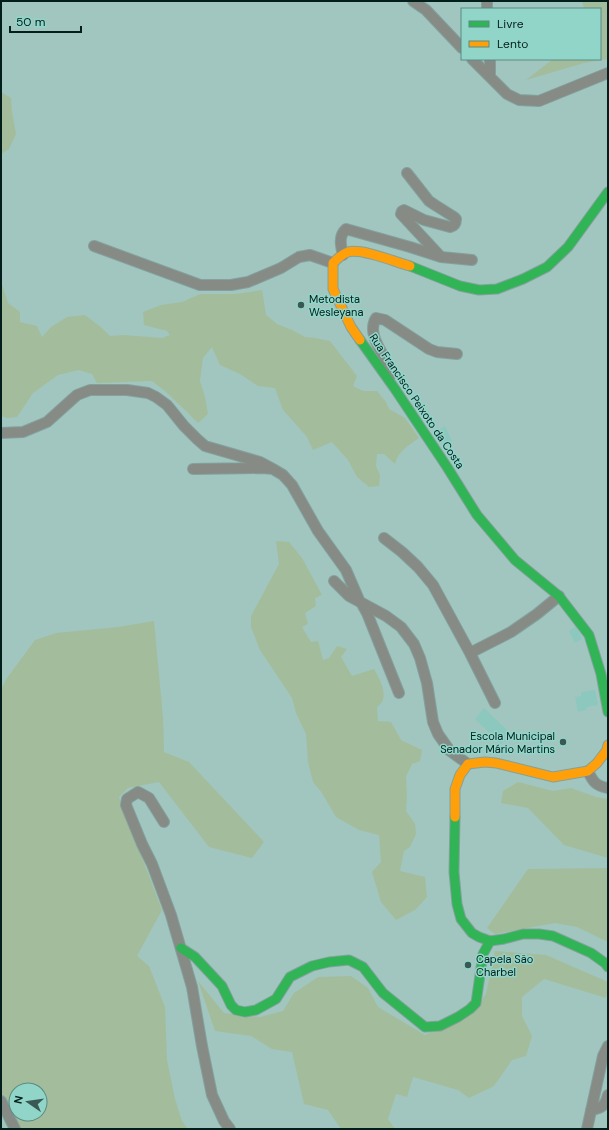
<svg xmlns="http://www.w3.org/2000/svg" width="609" height="1130" font-family="'DM Sans',sans-serif">
<style>
.built{fill:#8cc8be}
.green{fill:#a3bd9c;fill-rule:evenodd}
.lines{fill:none;stroke-linecap:round;stroke-linejoin:round}
.street-casing{stroke:#84a19d;stroke-width:12}
.fast-casing{stroke:#84a19d;stroke-width:11}
.slow-casing{stroke:#84a19d;stroke-width:11}
.street{stroke:#868b86;stroke-width:10}
.fast{stroke:#30b455;stroke-width:9}
.slow{stroke:#ff9f0a;stroke-width:9}
.poi-dot{fill:#3a5954;stroke:#91d5c9;stroke-width:1.5}
.labels{text-anchor:middle;stroke-width:3;stroke-linejoin:round;paint-order:stroke}
.poi-label{font-size:11px;fill:#031f1b;stroke:#91d5c9;text-anchor:start}
.street-label{font-size:11px;fill:#031f1b;stroke:#91d5c9}
</style>
<rect width="100%" height="100%" fill="#a0c6bf"/>
<!-- built -->
<path class="built" d="M 445,426 L 452,441 L 443,447 L 435,433 Z
M 576,626 L 582,639 L 575,643 L 569,631 Z
M 595,690 L 598,705 L 587,707 L 586,710 L 578,712 L 575,697 L 581,696 L 581,692 Z
M 484,708 L 511,734 L 501,744 L 475,719 Z"/>
<!-- green -->
<path class="green" d="M 582,1 L 608,1 L 608,59 L 584,63 L 526,80 L 553,59 L 600,59 L 600,9 L 584,9 Z
M 1,92 L 11,98 L 12,112 L 16,134 L 9,149 L 1,154 Z
M 1,281 L 8,303 L 20,312 L 20,322 L 37,326 L 42,337 L 51,327 L 67,317 L 85,315 L 102,328 L 110,336 L 124,335 L 162,338 L 170,335 L 167,331 L 144,325 L 143,312 L 161,305 L 182,302 L 200,294 L 236,294 L 262,290 L 266,315 L 277,324 L 292,330 L 305,337 L 315,338 L 330,341 L 357,376 L 353,386 L 363,391 L 377,391 L 386,402 L 389,409 L 405,418 L 419,438 C 409,445 398,451 395,464 L 384,454 L 377,454 L 376,466 L 380,475 L 379,486 L 369,487 L 357,477 L 348,460 L 332,442 L 313,450 L 307,437 L 283,410 L 275,388 L 258,386 L 240,374 L 220,365 L 212,347 L 203,358 L 200,381 L 205,397 L 208,414 L 198,423 L 186,411 L 165,391 L 152,381 L 97,383 L 92,374 L 79,370 L 58,375 L 33,393 L 17,417 L 7,418 L 1,416 Z
M 276,541 L 289,542 L 302,558 L 322,595 L 315,598 L 316,606 L 305,613 L 308,624 L 302,627 L 311,642 L 318,641 L 323,660 L 329,658 L 337,646 L 347,649 L 341,657 L 352,676 L 374,669 C 379,678 387,691 382,702 C 381,704 379,705 377,707 L 378,721 L 391,722 L 401,740 L 422,750 L 420,761 L 412,764 L 406,776 L 407,796 L 406,811 L 415,824 L 416,834 L 410,847 L 404,851 L 400,871 L 425,877 L 427,897 L 415,910 L 396,920 L 381,902 L 372,872 L 381,862 L 379,835 L 359,830 L 336,817 L 322,793 L 313,782 L 308,762 L 306,734 L 296,713 L 292,698 L 260,650 L 251,627 L 251,616 L 279,564 Z
M 154,621 L 163,717 L 164,752 L 189,762 L 264,842 L 252,858 L 209,847 L 159,782 L 128,788 L 119,797 L 162,910 L 137,956 L 149,966 L 165,1007 L 167,1060 L 175,1099 L 182,1121 L 188,1129 L 21,1129 L 1,1093 L 1,689 L 7,678 L 35,640 L 56,633 L 118,627 ZM 16,1090 L 40,1090 L 40,1114 L 16,1114 Z
M 518,782 L 553,791 L 571,788 L 596,797 L 608,799 L 608,858 L 564,845 L 528,808 L 501,803 L 503,791 Z
M 608,868 L 608,942 L 577,927 L 555,923 L 495,934 L 487,928 L 528,869 Z
M 495,951 L 546,955 L 608,982 L 608,990 L 606,998 L 544,979 L 522,997 L 522,1016 L 532,1036 L 526,1056 L 512,1060 L 494,1086 L 469,1098 L 458,1090 L 413,1077 L 407,1097 L 396,1094 L 388,1119 L 395,1129 L 341,1129 L 328,1110 L 304,1104 L 292,1052 L 272,1049 L 251,1036 L 215,1031 L 198,981 L 224,1013 L 260,1017 L 283,1011 L 294,993 L 318,977 L 351,976 L 368,988 L 378,1007 L 425,1035 L 471,1015 L 486,994 Z"/>
<g class="lines">
<!-- street casing -->
<g class="street-casing">
<path id="street" d="M 413,1 L 426,10 L 462,48
M 487,1 L 487,9
M 472,59 L 507,94 L 519,100 L 539,101 L 608,73
M 490,59 L 490,77
M 407,173 L 429,201 L 435,205 L 454,217 L 456,219 C 456,224 455,226 450,227 L 424,220 L 404,210 L 402,211 L 401,214 L 441,257
M 94,246 L 200,285 L 231,285 L 248,282 L 281,268 L 299,257 L 310,255 L 333,263
M 343,255 C 341,247 338,236 346,229 L 410,247 L 441,257 L 472,260
M 390,376 C 388,370 386,363 384,357 C 378,346 368,331 376,318 L 385,320 L 429,349 L 437,352 L 457,354
M 1,433 L 23,432 L 47,422 L 77,395 L 90,390 L 127,390 L 148,393 L 156,397 L 167,405 L 184,426 L 197,439 L 205,446 L 260,462 L 273,469
M 193,469 L 263,468 L 273,469 L 283,475 L 292,485 L 318,531 L 346,570 L 359,600
M 384,538 L 402,552 L 418,567 L 433,585 L 470,653 L 495,703
M 334,581 L 349,596 L 386,616 L 401,627 L 414,644 L 420,658 L 427,683 L 433,722 L 438,734 L 450,751 L 468,764
M 362,604 L 367,613 L 399,693
M 470,653 L 511,632 L 537,614 L 559,596
M 588,771 C 593,782 596,786 608,788
M 164,822 L 149,798 L 138,792 L 127,799 L 126,805 L 142,844 L 152,864 L 171,915 L 192,987 L 202,1046 L 212,1095 L 224,1121 L 230,1129
M 1,1101 L 15,1129
M 591,1110 C 602,1108 605,1106 608,1095
M 587,1129 L 603,1056 L 608,1046"/>
</g>
<!-- fast casing -->
<g class="fast-casing">
<path id="fast" d="M 410,266 L 460,286 L 479,290 L 497,289 L 523,279 L 547,267 L 568,247 L 608,192
M 360,340 L 395,389 L 447,467 L 477,515 L 515,560 L 559,596 L 589,635 L 601,674 L 608,712
M 455,817 L 454,872 L 457,904 L 461,919 L 472,933 L 479,937 L 490,941 L 504,939 L 523,934 L 539,934 L 553,936 L 591,953 L 605,963 L 608,967
M 181,948 L 195,957 L 222,986 L 231,1005 L 236,1010 L 245,1012 L 256,1010 L 276,999 L 290,977 L 312,966 L 329,962 L 349,960 L 363,967 L 383,993 L 425,1027 L 440,1026 L 458,1017 L 470,1009 L 476,1003 L 483,954 L 490,941"/>
</g>
<!-- slow casing -->
<g class="slow-casing">
<path id="slow" d="M 360,340 L 351,327 L 333,289 L 333,263 C 337,259 342,254 348,252 C 362,248 395,262 410,266
M 455,817 L 455,789 L 460,775 L 468,764 L 485,762 L 496,763 L 553,777 L 588,771 L 597,763 L 607,750 L 608,745"/>
</g>
<!-- street -->
<use href="#street" class="street"/>
<!-- fast -->
<use href="#fast" class="fast"/>
<!-- slow -->
<use href="#slow" class="slow"/>
</g>
<!-- markers -->
<g class="poi-dot">
<circle cx="301" cy="305" r="4"/>
<circle cx="563" cy="742" r="4"/>
<circle cx="468" cy="965" r="4"/>
</g>
<g class="labels">
<!-- poi labels -->
<g class="poi-label">
<text x="309" y="303">Metodista<tspan x="309" dy="13">Wesleyana</tspan></text>
<text x="555" y="740" text-anchor="end">Escola Municipal<tspan x="555" dy="13">Senador Mário Martins</tspan></text>
<text x="476" y="963">Capela São<tspan x="476" dy="13">Charbel</tspan></text>
</g>
<!-- street labels -->
<g class="street-label">
<text transform="translate(417 401) rotate(56)" y="4">Rua Francisco Peixoto da Costa</text>
</g>
</g>
<!-- border -->
<rect width="609" height="1130" fill="none" stroke="#031f1b" stroke-width="4"/>
<!-- legend -->
<rect x="461" y="8" width="140" height="52" fill="#91d5c9" stroke="#588c83"/>
<rect x="469" y="21" width="20" height="6" fill="#30b455" stroke="#588c83"/>
<text x="497" y="28" font-size="12" fill="#031f1b">Livre</text>
<rect x="469" y="41" width="20" height="6" fill="#ff9f0a" stroke="#588c83"/>
<text x="497" y="48" font-size="12" fill="#031f1b">Lento</text>
<!-- north arrow -->
<g transform="translate(28 1102) rotate(283)"><circle r="19" fill="#91d5c9" stroke="#588c83"/>
<path d="M0-3L7 15L0 10L-7 15Z" fill="#3a5954"/>
<text y="-6" font-size="11" font-weight="bold" text-anchor="middle" fill="#031f1b">N</text>
</g>
<!-- scale -->
<path d="M10 26v6h71v-6" fill="none" stroke="#031f1b" stroke-width="2"/>
<text x="16" y="26" font-size="12" fill="#031f1b" stroke="#91d5c9" stroke-width="3" paint-order="stroke">50 m</text>
</svg>
